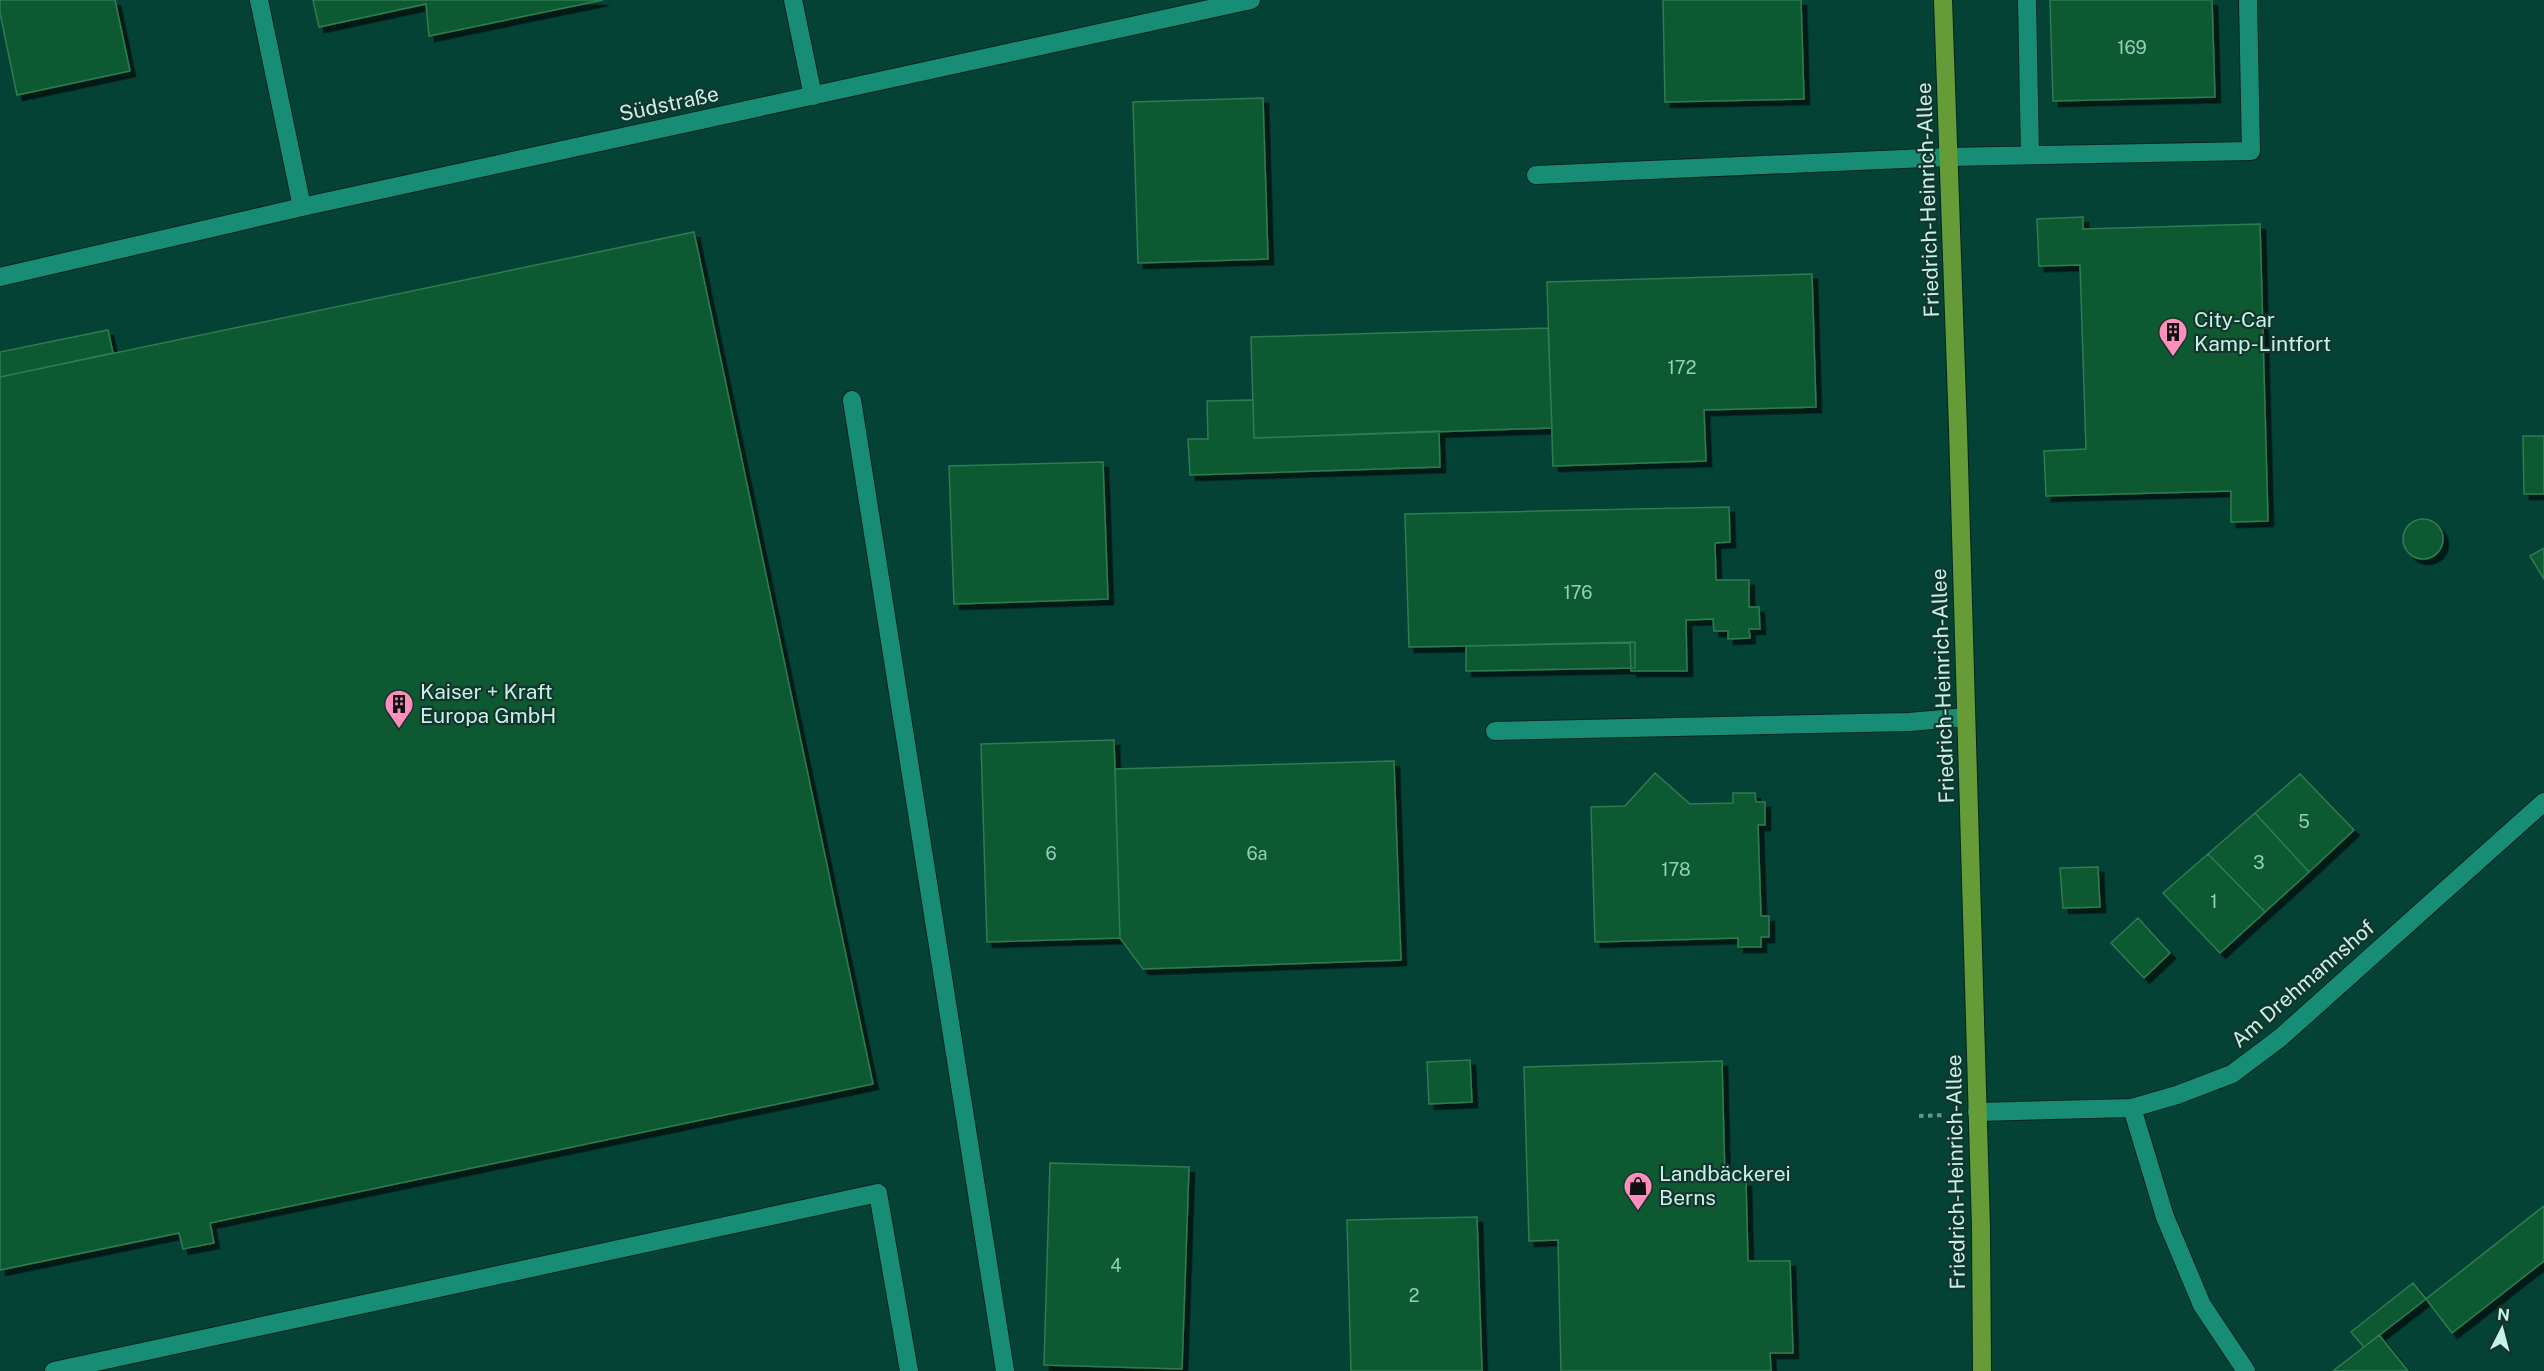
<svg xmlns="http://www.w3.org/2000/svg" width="2544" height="1371" font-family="'Public Sans',sans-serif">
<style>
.building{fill:#085a33;stroke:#2f7c50;stroke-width:1.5;filter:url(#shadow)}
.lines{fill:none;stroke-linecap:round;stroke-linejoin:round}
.minor-casing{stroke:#04251e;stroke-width:20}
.major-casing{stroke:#04251e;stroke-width:20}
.path{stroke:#62998c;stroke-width:4;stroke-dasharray:4.5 4.5;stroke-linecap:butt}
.minor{stroke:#188d76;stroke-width:18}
.major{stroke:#659c37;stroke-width:18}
.labels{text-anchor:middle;stroke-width:4.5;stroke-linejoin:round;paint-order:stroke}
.number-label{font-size:18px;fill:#96ceb9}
.street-label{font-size:21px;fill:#c5f4e6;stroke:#14342d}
.poi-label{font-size:21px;fill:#c5f4e6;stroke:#14342d;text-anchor:start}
</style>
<defs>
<filter id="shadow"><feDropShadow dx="5.5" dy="5.5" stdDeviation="0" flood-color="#0009"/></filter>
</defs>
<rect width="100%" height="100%" fill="#044236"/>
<!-- building -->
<path class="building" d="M 0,0 L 115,0 L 130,71 L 17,95 L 0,13 Z
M 313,0 L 603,0 L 429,36 L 426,4 L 319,27 Z
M 1663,0 L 1801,0 L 1804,99 L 1665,102 Z
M 2050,0 L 2212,0 L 2215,97 L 2053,101 Z
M 1263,98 L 1268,259 L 1138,263 L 1133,102 Z
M 2083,217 L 2083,229 L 2260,224 L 2268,521 L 2231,522 L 2231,491 L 2046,496 L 2044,451 L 2086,449 L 2080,265 L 2039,266 L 2037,219 Z
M 694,232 L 873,1084 L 210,1223 L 214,1243 L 183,1249 L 179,1233 L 0,1270 L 0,377 Z
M 1812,274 L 1816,407 L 1704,410 L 1706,461 L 1553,466 L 1547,282 Z
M 1548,328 L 1552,428 L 1254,438 L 1251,337 Z
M 108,330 L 113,353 L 0,377 L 0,352 Z
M 1253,400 L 1254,438 L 1439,431 L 1440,467 L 1190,475 L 1188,439 L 1208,439 L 1207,401 Z
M 2523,436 L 2544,436 L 2544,494 L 2524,494 Z
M 1103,462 L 1108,599 L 954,604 L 949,466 Z
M 1729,507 L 1730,542 L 1715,543 L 1716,580 L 1749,580 L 1749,607 L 1759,607 L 1760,629 L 1749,629 L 1750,638 L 1728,639 L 1728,631 L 1714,631 L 1713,619 L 1686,620 L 1687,671 L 1631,671 L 1630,643 L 1409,647 L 1405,514 Z
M2403 539a20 20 0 1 1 40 0a20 20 0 1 1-40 0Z
M 2544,548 L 2544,579 L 2530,556 Z
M 1635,642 L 1635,668 L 1466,671 L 1466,646 Z
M 1114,740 L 1120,938 L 987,942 L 981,744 Z
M 1394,761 L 1401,960 L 1143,969 L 1120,938 L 1115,769 Z
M 1655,773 L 1690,804 L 1733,803 L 1733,793 L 1755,793 L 1756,802 L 1765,802 L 1765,825 L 1758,825 L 1761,916 L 1769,916 L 1769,937 L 1761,937 L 1761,947 L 1738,947 L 1738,938 L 1595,942 L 1591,807 L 1625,806 Z
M 2300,774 L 2354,830 L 2309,872 L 2255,813 Z
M 2255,813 L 2309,872 L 2265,912 L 2208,854 Z
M 2208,854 L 2265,912 L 2220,953 L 2163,893 Z
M 2098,867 L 2100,907 L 2063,908 L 2060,868 Z
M 2138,918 L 2170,953 L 2144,978 L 2111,943 Z
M 1470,1060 L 1472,1102 L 1429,1104 L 1427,1062 Z
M 1722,1061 L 1725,1181 L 1746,1181 L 1748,1261 L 1790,1261 L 1793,1353 L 1770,1353 L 1771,1371 L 1561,1371 L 1558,1240 L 1529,1241 L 1524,1067 Z
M 1050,1163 L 1189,1167 L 1182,1369 L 1044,1365 Z
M 2544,1206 L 2544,1261 L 2452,1333 L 2426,1299 Z
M 1477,1217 L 1482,1371 L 1351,1371 L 1347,1220 Z
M 2413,1283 L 2426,1299 L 2364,1347 L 2351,1332 Z
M 2379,1335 L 2408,1371 L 2333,1371 L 2364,1347 Z"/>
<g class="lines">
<!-- minor casing -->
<g class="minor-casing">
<path id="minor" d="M 259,0 L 302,207 L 1251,0
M 793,0 L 813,96
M 2027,0 L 2030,155
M 1536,175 L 1949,157 L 2251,151 L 2248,0
M 0,277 L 302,207
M 852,400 L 1005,1371
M 1495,731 L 1909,722 L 1966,717
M 2132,1108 L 2165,1217 L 2202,1305 L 2246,1371
M 1977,1112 L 2132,1108 L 2177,1095 L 2232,1074 L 2280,1038 L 2544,802
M 54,1371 L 878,1193 L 909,1371"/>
</g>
<!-- major casing -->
<g class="major-casing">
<path id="major" d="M 1943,0 L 1958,429 L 1981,1228 L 1982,1371"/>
</g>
<!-- path -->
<path class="path" d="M 1919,1116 L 1946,1115"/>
<!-- minor -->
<use href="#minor" class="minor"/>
<!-- major -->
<use href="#major" class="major"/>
</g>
<!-- icons -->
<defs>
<g id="building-pin" transform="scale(1.5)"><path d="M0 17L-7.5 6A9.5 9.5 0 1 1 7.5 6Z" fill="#fe8ebb" stroke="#14342d"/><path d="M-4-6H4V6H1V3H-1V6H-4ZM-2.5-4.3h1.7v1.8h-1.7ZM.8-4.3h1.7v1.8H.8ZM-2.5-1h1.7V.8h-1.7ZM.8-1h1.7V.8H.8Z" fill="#111"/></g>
<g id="shop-pin" transform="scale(1.5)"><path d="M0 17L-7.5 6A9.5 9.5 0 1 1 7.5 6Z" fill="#fe8ebb" stroke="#14342d"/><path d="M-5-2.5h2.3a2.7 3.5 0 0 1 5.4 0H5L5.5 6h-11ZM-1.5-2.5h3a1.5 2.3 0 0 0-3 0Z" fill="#111"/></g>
</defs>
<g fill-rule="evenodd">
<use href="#building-pin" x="2173" y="332"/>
<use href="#building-pin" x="399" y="704"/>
<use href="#shop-pin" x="1638" y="1186"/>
</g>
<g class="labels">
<!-- number labels -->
<g class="number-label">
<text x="2132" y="54">169</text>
<text x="1682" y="374">172</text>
<text x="1578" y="599">176</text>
<text x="2304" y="828">5</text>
<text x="1051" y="860">6</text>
<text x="1257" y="860">6a</text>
<text x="2259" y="869">3</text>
<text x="1676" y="876">178</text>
<text x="2214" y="908">1</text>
<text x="1116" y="1272">4</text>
<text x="1414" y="1302">2</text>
</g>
<!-- street labels -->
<g class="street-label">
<text transform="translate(669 104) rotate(-12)" y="7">Südstraße</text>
<text transform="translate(1928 200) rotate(-92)" y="7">Friedrich-Heinrich-Allee</text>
<text transform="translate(1943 686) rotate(-92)" y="7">Friedrich-Heinrich-Allee</text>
<text transform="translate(2303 984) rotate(-41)" y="7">Am Drehmannshof</text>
<text transform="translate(1956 1172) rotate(-91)" y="7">Friedrich-Heinrich-Allee</text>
</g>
<!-- poi labels -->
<g class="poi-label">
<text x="2194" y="327">City-Car<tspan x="2194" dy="24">Kamp-Lintfort</tspan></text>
<text x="420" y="699">Kaiser + Kraft<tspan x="420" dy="24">Europa GmbH</tspan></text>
<text x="1659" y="1181">Landbäckerei<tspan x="1659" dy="24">Berns</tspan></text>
</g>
</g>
<!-- north arrow -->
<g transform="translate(2502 1329) rotate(6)" stroke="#14342d" stroke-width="4.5" paint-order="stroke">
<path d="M0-4.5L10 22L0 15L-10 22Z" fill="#c5f4e6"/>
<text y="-9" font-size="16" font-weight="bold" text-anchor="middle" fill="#c5f4e6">N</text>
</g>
</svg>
